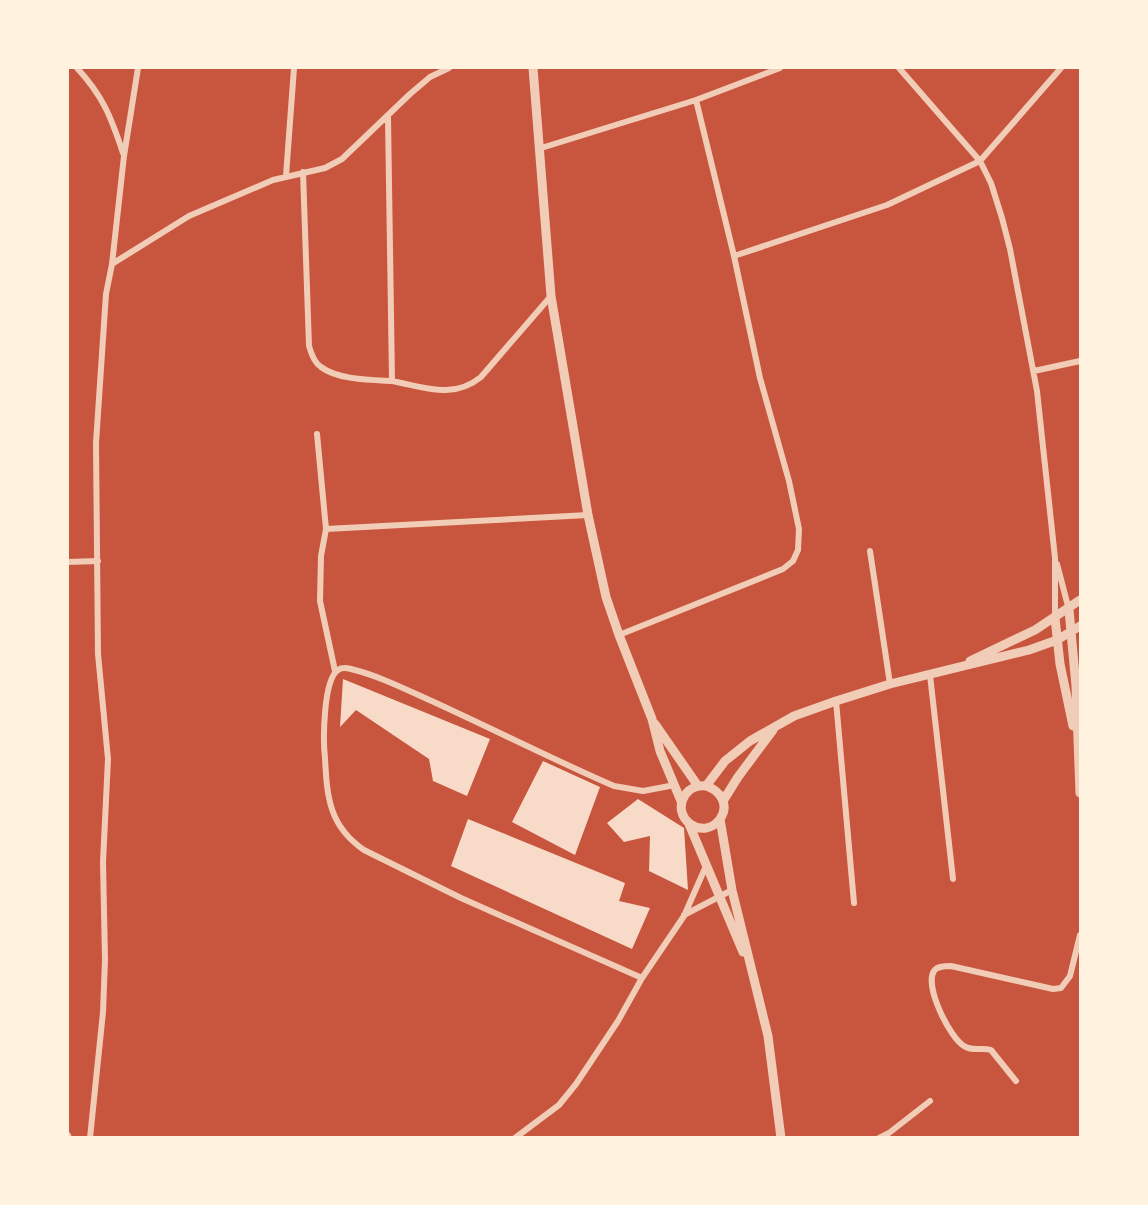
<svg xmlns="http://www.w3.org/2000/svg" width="1148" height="1205" font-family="'Space Grotesk',sans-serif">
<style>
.building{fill:#f7dbc8}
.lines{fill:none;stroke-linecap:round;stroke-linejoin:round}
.minor{stroke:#f1ccb7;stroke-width:6}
.tertiary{stroke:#f1ccb7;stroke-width:9}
</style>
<rect width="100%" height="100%" fill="#c8553d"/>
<!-- building -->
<path class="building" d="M 343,679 L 490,739 L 467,796 L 433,781 L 429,759 L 356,710 L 340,727 Z
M 543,761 L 600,787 L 575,855 L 512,822 Z
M 638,799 L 684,828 L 688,890 L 649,871 L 650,836 L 624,842 L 607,823 Z
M 468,819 L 625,883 L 619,901 L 650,908 L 632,949 L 451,866 Z"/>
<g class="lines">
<!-- minor -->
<path class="minor" d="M 77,68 C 103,96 111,117 123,153
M 899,68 L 980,161 L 991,183 L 1002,218 L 1010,249 L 1037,391 L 1055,558 L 1055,618
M 388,117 L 392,381 C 424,387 453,400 481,377 L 551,296
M 538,149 L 696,100 L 780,68
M 303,172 L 309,346 C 311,353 314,363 321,367 C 338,380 372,380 392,381
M 286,176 L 294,68
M 734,256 L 887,205 L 980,161 L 1061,68
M 112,264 L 189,216 L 273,180 L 325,168 L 342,159 L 410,94 L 430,77 L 449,68
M 1034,371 L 1080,361
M 317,434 L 326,529
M 870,551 L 890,684
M 68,562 L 98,561
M 1057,564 L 1069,610
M 619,635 L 783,569 L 793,561 L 798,550 L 799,529 L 789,481 L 760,378 L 734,256 L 696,100
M 335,671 L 320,601 L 321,556 L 326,529 L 588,515
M 930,675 L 953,879
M 836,701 L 854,903
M 684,915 L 732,890
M 642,978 L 461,898 L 364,850 C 329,826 327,797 325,758 C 323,741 323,680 338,670 C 342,667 347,668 351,669 C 380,676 409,691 436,703 C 495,730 554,760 614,786 L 643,791 L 675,785
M 1016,1081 L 991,1050 C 982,1047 972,1052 964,1046 C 950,1038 924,986 934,971 C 937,966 945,966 951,966 L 1053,989 L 1061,988 L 1070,976 L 1080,935
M 68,1135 L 69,1138
M 90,1138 L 103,1012 L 105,960 L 103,862 L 108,759 L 98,654 L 96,443 L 106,294 L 112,264 L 124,156 L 138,68
M 515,1138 L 559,1105 L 576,1084 L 618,1021 L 642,978 L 684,916 L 706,866
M 879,1138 L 889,1133 L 930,1101"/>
<!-- tertiary -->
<path class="tertiary" d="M 533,68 L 551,296 L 588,515 L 606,597 L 619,635 L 652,719 L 660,751 L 681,801
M 1069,610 L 1076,686 L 1080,793
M 1055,618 L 1060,664 L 1073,726
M 970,661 L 1035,630 L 1080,600
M 655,724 L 698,786
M 706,786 C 720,790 730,805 720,819 C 703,842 670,818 685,795 C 690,788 698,785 706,786 L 725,761 L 750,741 L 794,716 L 836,701 L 890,684 L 1029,650 L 1057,640 L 1080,626
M 723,801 L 738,777 L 773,730
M 720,819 L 732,890 L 768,1036 L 781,1138
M 689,824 L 743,952"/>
</g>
<!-- border -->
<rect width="1148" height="1205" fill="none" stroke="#fff3e0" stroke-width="138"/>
</svg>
